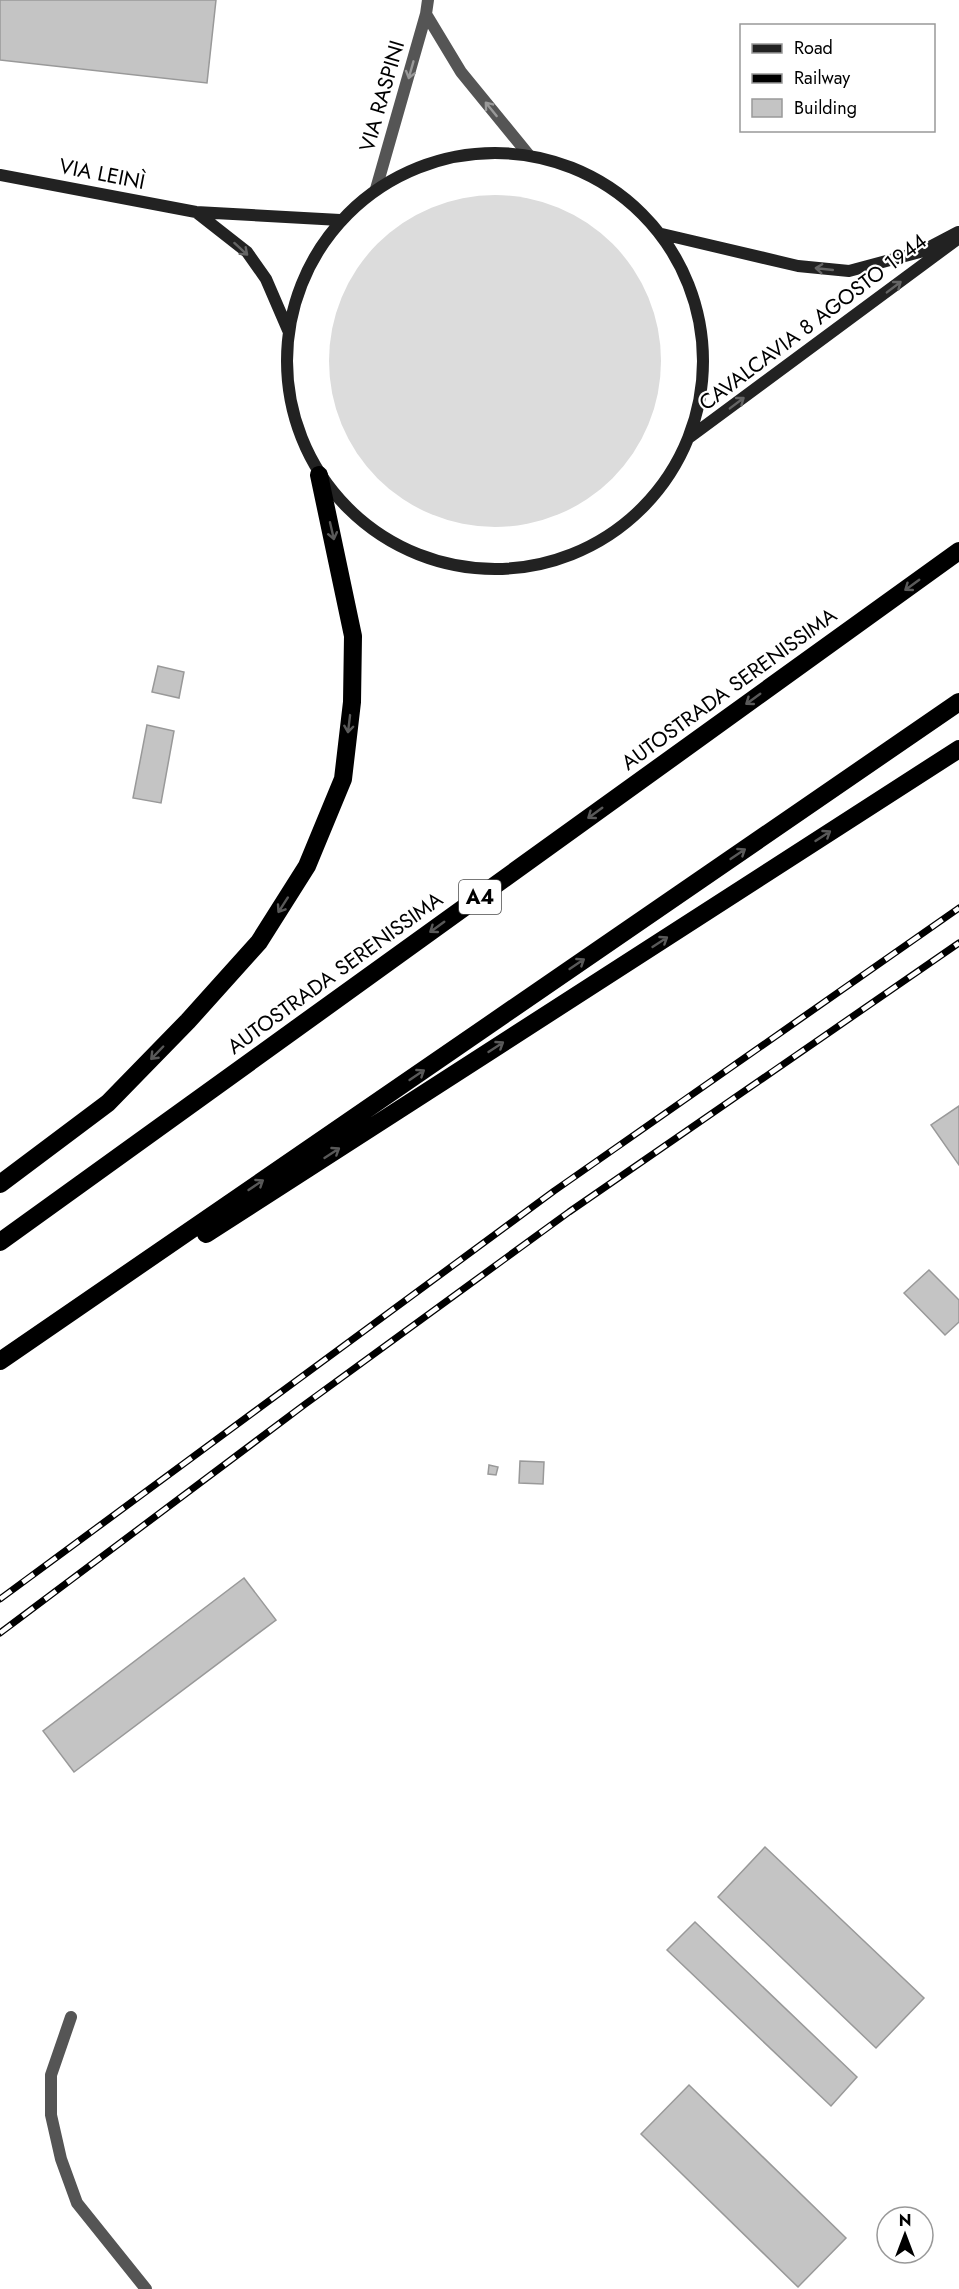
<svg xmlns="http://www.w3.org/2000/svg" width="959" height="2289" font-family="Jost,sans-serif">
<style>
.green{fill:#dcdcdc}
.building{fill:#c4c4c4;stroke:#999;stroke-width:1.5}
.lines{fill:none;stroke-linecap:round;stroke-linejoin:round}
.street{stroke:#555;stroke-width:12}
.secondary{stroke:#222;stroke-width:12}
.highway{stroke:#000;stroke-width:18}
.rail-casing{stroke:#000;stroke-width:7}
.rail{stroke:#fff;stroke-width:4.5;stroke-dasharray:14;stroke-linecap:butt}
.oneway{stroke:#999}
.oneway2{stroke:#646464}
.oneway3{stroke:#595959}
.labels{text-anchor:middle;stroke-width:4.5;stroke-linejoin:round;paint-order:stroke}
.shield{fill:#fff;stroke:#4c4c4c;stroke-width:1.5}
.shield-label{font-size:20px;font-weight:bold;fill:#000}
.street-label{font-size:21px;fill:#000;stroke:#fff}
</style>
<rect width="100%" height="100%" fill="#fff"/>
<!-- green -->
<path class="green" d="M329 361a166 166 0 1 1 332 0a166 166 0 1 1-332 0Z"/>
<!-- building -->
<path class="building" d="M 0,0 L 216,0 L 207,83 L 0,60 Z
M 158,666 L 184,672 L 179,698 L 152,692 Z
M 147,725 L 174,731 L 161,803 L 133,798 Z
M 959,1106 L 959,1165 L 931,1125 Z
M 929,1270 L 959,1300 L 959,1322 L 945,1335 L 904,1293 Z
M 520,1461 L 544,1462 L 543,1484 L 519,1483 Z
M 489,1465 L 498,1467 L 496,1475 L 488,1474 Z
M 244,1578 L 276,1620 L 74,1772 L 43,1731 Z
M 765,1847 L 924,1998 L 876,2048 L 718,1897 Z
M 695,1922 L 857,2077 L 831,2106 L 667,1950 Z
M 689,2085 L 846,2238 L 798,2287 L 641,2134 Z"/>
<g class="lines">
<!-- street -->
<path class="street" d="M 426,14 L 461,72 L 528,154
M 376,189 L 426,14 L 428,0
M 71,2017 L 51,2075 L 51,2115 L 61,2159 L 77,2203 L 146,2289"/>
<!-- secondary -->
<path class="secondary" d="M287 361a208 208 0 1 1 416 0a208 208 0 1 1-416 0Z
M 0,175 L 196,212 L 340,220
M 196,212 L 247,252 L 266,279 L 288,330
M 662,234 L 798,266 L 849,271 L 920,252 L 958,232
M 690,437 L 959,238"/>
<!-- highway -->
<path class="highway" d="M 0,1184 L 108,1103 L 188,1021 L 259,942 L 307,866 L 343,779 L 352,702 L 353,636 L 319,475
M 206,1234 L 959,749
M 0,1242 L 959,551
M 0,1361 L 959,702"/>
<!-- rail casing -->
<g class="rail-casing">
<path id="rail" d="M 0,1599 L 554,1191 L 959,908
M 0,1633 L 304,1405 L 569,1212 L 959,943"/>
</g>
<!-- rail -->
<use href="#rail" class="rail"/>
</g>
<!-- one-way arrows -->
<defs><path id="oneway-shaft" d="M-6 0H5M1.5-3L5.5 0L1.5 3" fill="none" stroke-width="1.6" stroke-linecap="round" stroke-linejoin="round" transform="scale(1.5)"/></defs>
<g class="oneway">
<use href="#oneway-shaft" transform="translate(411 70) rotate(106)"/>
<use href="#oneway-shaft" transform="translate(491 109) rotate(-129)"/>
</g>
<g class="oneway2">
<use href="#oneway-shaft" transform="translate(241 249) rotate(42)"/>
<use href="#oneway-shaft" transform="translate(824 269) rotate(-174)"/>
<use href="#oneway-shaft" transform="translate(894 287) rotate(-37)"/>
<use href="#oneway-shaft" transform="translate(737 403) rotate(-37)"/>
</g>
<g class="oneway3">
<use href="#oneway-shaft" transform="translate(332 531) rotate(77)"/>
<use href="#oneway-shaft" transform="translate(912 585) rotate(144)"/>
<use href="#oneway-shaft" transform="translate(753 699) rotate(144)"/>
<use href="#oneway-shaft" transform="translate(349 724) rotate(97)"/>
<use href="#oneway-shaft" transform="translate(595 813) rotate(144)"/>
<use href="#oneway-shaft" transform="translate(823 836) rotate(-33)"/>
<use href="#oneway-shaft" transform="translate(738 854) rotate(-34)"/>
<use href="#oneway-shaft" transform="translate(283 905) rotate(123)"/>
<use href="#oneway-shaft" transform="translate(437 927) rotate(144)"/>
<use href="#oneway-shaft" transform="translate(660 942) rotate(-33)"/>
<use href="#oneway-shaft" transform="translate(577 964) rotate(-34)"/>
<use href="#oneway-shaft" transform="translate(496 1047) rotate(-33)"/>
<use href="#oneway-shaft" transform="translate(157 1053) rotate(134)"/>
<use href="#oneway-shaft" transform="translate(417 1075) rotate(-34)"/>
<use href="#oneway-shaft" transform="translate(332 1153) rotate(-33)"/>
<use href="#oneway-shaft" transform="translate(256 1185) rotate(-34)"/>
</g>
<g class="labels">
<!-- shield labels -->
<rect class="shield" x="459" y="880" width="42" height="34" rx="4.5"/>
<g class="shield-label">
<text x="480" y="904">A4</text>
</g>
<!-- street labels -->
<g class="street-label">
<text transform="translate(382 96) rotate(-74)" y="7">VIA RASPINI</text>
<text transform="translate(102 174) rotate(11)" y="7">VIA LEINÌ</text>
<text transform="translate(813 322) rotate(-37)" y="7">CAVALCAVIA 8 AGOSTO 1944</text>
<text transform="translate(729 689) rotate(-36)" y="7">AUTOSTRADA SERENISSIMA</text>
<text transform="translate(335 973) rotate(-36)" y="7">AUTOSTRADA SERENISSIMA</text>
</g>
</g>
<!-- legend -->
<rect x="740" y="24" width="195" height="108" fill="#ffffff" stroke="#999999" stroke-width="1.5"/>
<rect x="752" y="44" width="30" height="9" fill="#222222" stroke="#999999" stroke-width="1.5"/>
<text x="794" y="54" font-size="18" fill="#000000">Road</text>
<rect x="752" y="74" width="30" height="9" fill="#000000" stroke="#999999" stroke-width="1.5"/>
<text x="794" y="84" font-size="18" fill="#000000">Railway</text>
<rect x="752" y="99" width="30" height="18" fill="#c4c4c4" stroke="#999999" stroke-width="1.5"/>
<text x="794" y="114" font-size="18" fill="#000000">Building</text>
<!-- north arrow -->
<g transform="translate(905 2235)"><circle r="28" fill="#ffffff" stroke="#999999" stroke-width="1.5"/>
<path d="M0-4.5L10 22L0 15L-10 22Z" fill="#000000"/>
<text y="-9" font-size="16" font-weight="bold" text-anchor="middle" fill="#000000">N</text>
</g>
</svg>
